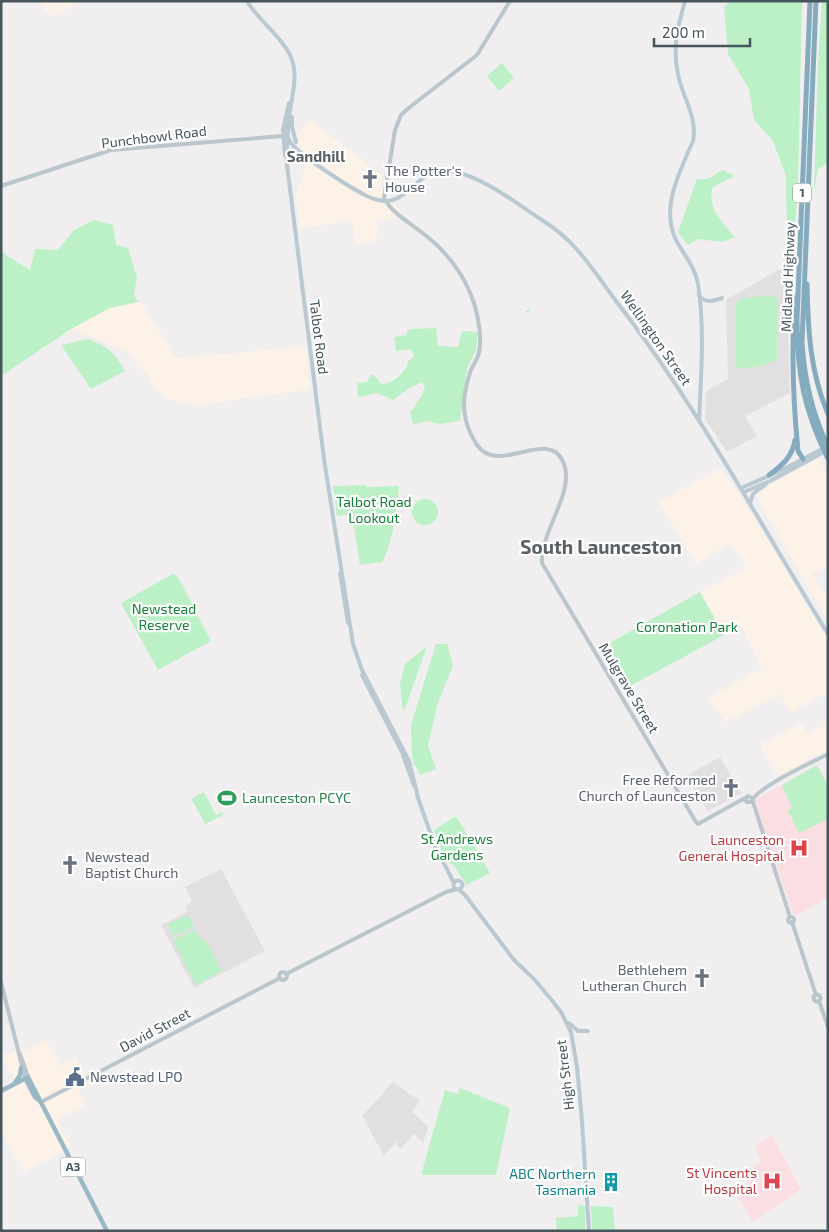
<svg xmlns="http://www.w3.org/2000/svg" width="829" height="1232" font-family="'Exo 2',sans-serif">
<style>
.commercial{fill:#fcf2e7}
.education{fill:#e2dfe1}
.medical{fill:#fbdee1}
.green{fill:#bcf0c7}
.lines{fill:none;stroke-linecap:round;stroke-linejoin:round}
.stream{stroke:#88eaee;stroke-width:1}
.tertiary{stroke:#bac6cc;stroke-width:4}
.secondary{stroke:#bac9d1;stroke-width:4}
.trunk{stroke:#99b8c6;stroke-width:4.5}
.motorway{stroke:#85abbe;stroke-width:5}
.labels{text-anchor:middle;stroke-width:4.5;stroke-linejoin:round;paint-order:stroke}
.shield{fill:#fff;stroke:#7e898d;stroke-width:1}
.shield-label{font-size:12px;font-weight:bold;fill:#46565c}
.street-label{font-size:14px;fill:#46565c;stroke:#fff}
.worship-label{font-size:14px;fill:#5b616d;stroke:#fff;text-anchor:start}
.park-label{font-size:14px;fill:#158038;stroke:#fff}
.leisure-label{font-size:14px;fill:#27864d;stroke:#fff;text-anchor:start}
.health-label{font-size:14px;fill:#be3a42;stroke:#fff;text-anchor:end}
.service-label{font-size:14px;fill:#4e5e75;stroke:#fff;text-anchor:start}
.culture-label{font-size:14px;fill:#0d838f;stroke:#fff;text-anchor:end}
.neighbourhood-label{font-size:15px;font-weight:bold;fill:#5b6064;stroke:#fff}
.district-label{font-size:19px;font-weight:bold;fill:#5b6064;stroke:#fff}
</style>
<rect width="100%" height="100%" fill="#f1eeef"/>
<!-- commercial -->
<path class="commercial" d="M 38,1 L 82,1 L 51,17 Z
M 309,119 L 382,175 L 380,188 L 389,190 L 392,203 L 399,208 L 393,218 L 376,221 L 378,235 L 375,236 L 375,242 L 356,245 L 352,221 L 299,228 L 296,196 L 307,162 L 297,137 Z
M 138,302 L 142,303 L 175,358 L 305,347 L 311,389 L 199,405 L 168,399 L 155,390 L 147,374 L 138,367 L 127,351 L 71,329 L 110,308 Z
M 819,458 L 828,477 L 828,566 L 812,574 L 828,597 L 828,622 L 755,494 Z
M 721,468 L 759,525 L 828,640 L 828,692 L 791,712 L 780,694 L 725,722 L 709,697 L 762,668 L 740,624 L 724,635 L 700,592 L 746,568 L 731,543 L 696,564 L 659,502 Z
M 801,723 L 808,734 L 828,723 L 828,749 L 777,776 L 760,745 Z
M 46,1040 L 60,1066 L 76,1058 L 85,1076 L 75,1082 L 85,1105 L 57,1120 L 71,1146 L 24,1172 L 1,1131 L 1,1095 L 17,1086 L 1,1055 L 24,1051 Z"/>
<!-- education -->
<path class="education" d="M 778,270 L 791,270 L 788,338 L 790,393 L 745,416 L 757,436 L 727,452 L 705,419 L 706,391 L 728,379 L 726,300 Z
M 720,757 L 741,793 L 708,811 L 686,776 Z
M 221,869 L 265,951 L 194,988 L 161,925 L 187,912 L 185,906 L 192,902 L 185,887 Z
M 393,1082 L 420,1101 L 412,1112 L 428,1127 L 423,1143 L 414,1134 L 400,1149 L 396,1142 L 384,1156 L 362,1116 Z"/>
<!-- medical -->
<path class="medical" d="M 817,765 L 828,786 L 828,897 L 794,917 L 754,800 Z
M 772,1135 L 801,1189 L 753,1222 L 735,1192 L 748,1184 L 745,1178 L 750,1175 L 748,1170 L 762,1162 L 754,1147 Z"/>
<!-- green -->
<path class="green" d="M 733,1 L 802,1 L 798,184 L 793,254 L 787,256 L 786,176 L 773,141 L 754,120 L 749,89 L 728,54 L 724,6 Z
M 822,1 L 828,1 L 828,163 L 818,169 L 814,192 L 818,64 Z
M 502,63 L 514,78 L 499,91 L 487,76 Z
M 723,170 L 735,176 L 713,187 C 706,207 723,223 735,237 L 723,242 L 698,239 L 688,245 L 678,232 L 697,179 L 707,179 Z
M 94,220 L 113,225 L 116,245 L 128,248 L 137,277 L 134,295 L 138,302 L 110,308 L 71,329 L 1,376 L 1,250 L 7,256 L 30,270 L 35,249 L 58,250 L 74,230 Z
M 762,296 L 777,297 L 777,359 L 762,366 L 735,369 L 736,304 L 740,299 Z
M 436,328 L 438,346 L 458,347 L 462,331 L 478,332 L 476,350 L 467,369 L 460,421 L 440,424 L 426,421 L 416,424 L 413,423 L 410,413 L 422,395 L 425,387 L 422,382 L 408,389 L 393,400 L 377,393 L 358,397 L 357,383 L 367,382 L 371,375 L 374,375 L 381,384 C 394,384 406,372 409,360 L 414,357 L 411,349 L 396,351 L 394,337 L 407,335 L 406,333 L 410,329 Z
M 88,339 C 109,347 114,352 125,371 L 91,389 L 61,345 Z
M 366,485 L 366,487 L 399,486 C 397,510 393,542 382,562 L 360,565 L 352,514 L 337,516 L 333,486 Z
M412 512a13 13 0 1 1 26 0a13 13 0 1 1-26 0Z
M 173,574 L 178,577 L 211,641 L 158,670 L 121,603 Z
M 700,592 L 724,635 L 623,690 L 599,649 Z
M 436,644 L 447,644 L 453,665 L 437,706 L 428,746 L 436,769 L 420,775 L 416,766 L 414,766 L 412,755 L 411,725 Z
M 427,646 L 406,706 L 403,711 L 400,683 L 405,664 Z
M 817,765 L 828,786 L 828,819 L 799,833 L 788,811 L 792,808 L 782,785 Z
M 204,792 L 216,815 L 222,812 L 223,815 L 205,824 L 192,800 L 194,797 Z
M 456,816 L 490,873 L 467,885 L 453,865 L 446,861 L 434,830 Z
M 188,915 L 194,927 L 174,936 L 168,924 Z
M 195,929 L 199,937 L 207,943 L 222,971 L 196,985 L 181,957 L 173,940 Z
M 460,1088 L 510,1108 L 496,1175 L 421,1175 L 445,1090 L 457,1094 Z
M 578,1205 L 585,1206 L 585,1231 L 557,1231 L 556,1218 L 578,1216 Z
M 591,1206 L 613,1207 L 615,1231 L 592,1231 Z"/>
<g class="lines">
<!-- stream -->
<path class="stream" d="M 526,312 L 530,310"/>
<!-- tertiary -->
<path class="tertiary" d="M 510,1 L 477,55 L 410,107 L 401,115 L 395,130 L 384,198 C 392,213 407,221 420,231 C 447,251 467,277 476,310 C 479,323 482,339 479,352 C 478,360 471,367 469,376 C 461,402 462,422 477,445 C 499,477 550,425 564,464 C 575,492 540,532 542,563 L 696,822 L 698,824 L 745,798
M 1,186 L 111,150 L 283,136
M 752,798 L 748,796 L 745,800 L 747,802 L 751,802 C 757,787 811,763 828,754
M 752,799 L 790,917
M788 920a3 3 0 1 1 6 0a3 3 0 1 1-6 0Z
M 792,922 L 816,995
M279 976a4 4 0 1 1 8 0a4 4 0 1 1-8 0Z
M 286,974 L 446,892 L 457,889
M 1,982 L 25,1078
M813.5 998a3.5 3.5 0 1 1 7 0a3.5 3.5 0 1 1-7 0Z
M 819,1001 L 828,1027
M 20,1054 L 28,1077
M 41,1102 L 280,978"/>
<!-- secondary -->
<path class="secondary" d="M 247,1 C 258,20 278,33 289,53 C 299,71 293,91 290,110 C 288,128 286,147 287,165 L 324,459 L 353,644 L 362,670 L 409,761 L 418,797
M 685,1 C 678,26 672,48 678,74 C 682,97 698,117 693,141 C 680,172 660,207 676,240 C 684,255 695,267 698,284 C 705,329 701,376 699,421
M 292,117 L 292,127 L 296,142
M 285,122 C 285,129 287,136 290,142 C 299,155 352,189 367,196 C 373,199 381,201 387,201 C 411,199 422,166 448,170 C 482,176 513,201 542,220 C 577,242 592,269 616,301 C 697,406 759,522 828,634
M 285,155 L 283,130 L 289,103
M 699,295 C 705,304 713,301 722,298
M 741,488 L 780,471 L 824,448
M 744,492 L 770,481 L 828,450
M 750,503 L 753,494 L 766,484
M 340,573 L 348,623
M 362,675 L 402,752 L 414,786
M 417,795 L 435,846 L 454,883
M453.5 885a4.5 4.5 0 1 1 9 0a4.5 4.5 0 1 1-9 0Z
M 458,889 L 465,895 L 514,960 L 534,979 L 550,998 L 561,1012 L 571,1032 L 577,1067 L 582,1121 L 589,1231
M 569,1023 L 578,1031 L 588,1031"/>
<!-- trunk -->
<path class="trunk" d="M 25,1078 L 35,1097 L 40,1101
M 15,1083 L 20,1075 L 21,1068
M 1,1091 L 28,1077 L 107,1231"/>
<!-- motorway -->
<path class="motorway" d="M 810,1 L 797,319 C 797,374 804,410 828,459
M 816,1 L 802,342 C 804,379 812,413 828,447
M 807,284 C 808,330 810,372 828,414
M 795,297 C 791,349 793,400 798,451 L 803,459
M 769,475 C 783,465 792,457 795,440"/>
</g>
<!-- icons -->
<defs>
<g id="church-bare" transform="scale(1.5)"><path d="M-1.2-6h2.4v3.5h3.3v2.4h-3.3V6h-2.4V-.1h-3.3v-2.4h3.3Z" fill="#6b7280" stroke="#fff" stroke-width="2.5" paint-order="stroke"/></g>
<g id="stadium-bare" transform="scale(1.5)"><path d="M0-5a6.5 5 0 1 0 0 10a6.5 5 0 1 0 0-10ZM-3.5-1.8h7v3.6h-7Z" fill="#2e9e5b" stroke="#fff" stroke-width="2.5" paint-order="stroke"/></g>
<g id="hospital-bare" transform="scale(1.5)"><path d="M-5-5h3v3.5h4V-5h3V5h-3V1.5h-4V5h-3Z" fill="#e0444e" stroke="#fff" stroke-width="2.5" paint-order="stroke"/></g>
<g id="civic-bare" transform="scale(1.5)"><path d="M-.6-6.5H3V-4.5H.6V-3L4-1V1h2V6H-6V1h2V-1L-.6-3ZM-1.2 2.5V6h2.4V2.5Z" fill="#5c6f8a" stroke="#fff" stroke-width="2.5" paint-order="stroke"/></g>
<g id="building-bare" transform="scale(1.5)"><path d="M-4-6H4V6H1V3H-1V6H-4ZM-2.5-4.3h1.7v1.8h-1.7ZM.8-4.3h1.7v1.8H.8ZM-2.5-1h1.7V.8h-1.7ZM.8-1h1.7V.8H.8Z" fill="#0f9aa8" stroke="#fff" stroke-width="2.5" paint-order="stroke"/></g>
</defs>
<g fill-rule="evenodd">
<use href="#church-bare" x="370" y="179"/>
<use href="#church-bare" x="731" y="788"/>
<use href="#stadium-bare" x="227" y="798"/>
<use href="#hospital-bare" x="799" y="848"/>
<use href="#church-bare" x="70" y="865"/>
<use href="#church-bare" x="702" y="978"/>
<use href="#civic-bare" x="75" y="1077"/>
<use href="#hospital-bare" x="772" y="1181"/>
<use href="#building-bare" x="611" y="1182"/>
</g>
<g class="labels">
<!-- shield labels -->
<g class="shield">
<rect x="793" y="183.5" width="18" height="19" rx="4"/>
<rect x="60.5" y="1157.5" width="25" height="19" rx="4"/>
</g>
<g class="shield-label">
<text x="802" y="197">1</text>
<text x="73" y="1171">A3</text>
</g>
<!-- street labels -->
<g class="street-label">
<text transform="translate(154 137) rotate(-7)" y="5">Punchbowl Road</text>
<text transform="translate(788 277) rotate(-88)" y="5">Midland Highway</text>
<text transform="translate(319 337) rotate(83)" y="5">Talbot Road</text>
<text transform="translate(656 338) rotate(55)" y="5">Wellington Street</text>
<text transform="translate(629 688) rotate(59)" y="5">Mulgrave Street</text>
<text transform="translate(155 1030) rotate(-28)" y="5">David Street</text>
<text transform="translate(565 1075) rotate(-97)" y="5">High Street</text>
</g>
<!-- worship labels -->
<g class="worship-label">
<text x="385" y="176">The Potter's<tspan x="385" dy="16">House</tspan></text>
<text x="716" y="785" text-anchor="end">Free Reformed<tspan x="716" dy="16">Church of Launceston</tspan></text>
<text x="85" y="862">Newstead<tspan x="85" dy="16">Baptist Church</tspan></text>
<text x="687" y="975" text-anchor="end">Bethlehem<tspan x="687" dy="16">Lutheran Church</tspan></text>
</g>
<!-- park labels -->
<g class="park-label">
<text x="374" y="507">Talbot Road<tspan x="374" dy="16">Lookout</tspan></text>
<text x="164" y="614">Newstead<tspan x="164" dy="16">Reserve</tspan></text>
<text x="687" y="632">Coronation Park</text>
<text x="457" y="844">St Andrews<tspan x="457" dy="16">Gardens</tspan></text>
</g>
<!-- leisure labels -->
<g class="leisure-label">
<text x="242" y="803">Launceston PCYC</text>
</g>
<!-- health labels -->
<g class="health-label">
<text x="784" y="845">Launceston<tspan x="784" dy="16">General Hospital</tspan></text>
<text x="757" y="1178">St Vincents<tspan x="757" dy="16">Hospital</tspan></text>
</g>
<!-- service labels -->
<g class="service-label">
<text x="90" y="1082">Newstead LPO</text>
</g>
<!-- culture labels -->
<g class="culture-label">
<text x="596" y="1179">ABC Northern<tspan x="596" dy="16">Tasmania</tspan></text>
</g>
<!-- neighbourhood labels -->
<g class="neighbourhood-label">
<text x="316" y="162">Sandhill</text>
</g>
<!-- district labels -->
<g class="district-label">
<text x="601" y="554">South Launceston</text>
</g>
</g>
<!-- border -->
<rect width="829" height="1232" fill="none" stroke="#46565c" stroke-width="5"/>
<!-- scale -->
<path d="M654 38v8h96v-8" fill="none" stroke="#46565c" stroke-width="2.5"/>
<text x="662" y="38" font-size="15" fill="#46565c" stroke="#ffffff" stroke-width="4" paint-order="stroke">200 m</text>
</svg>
